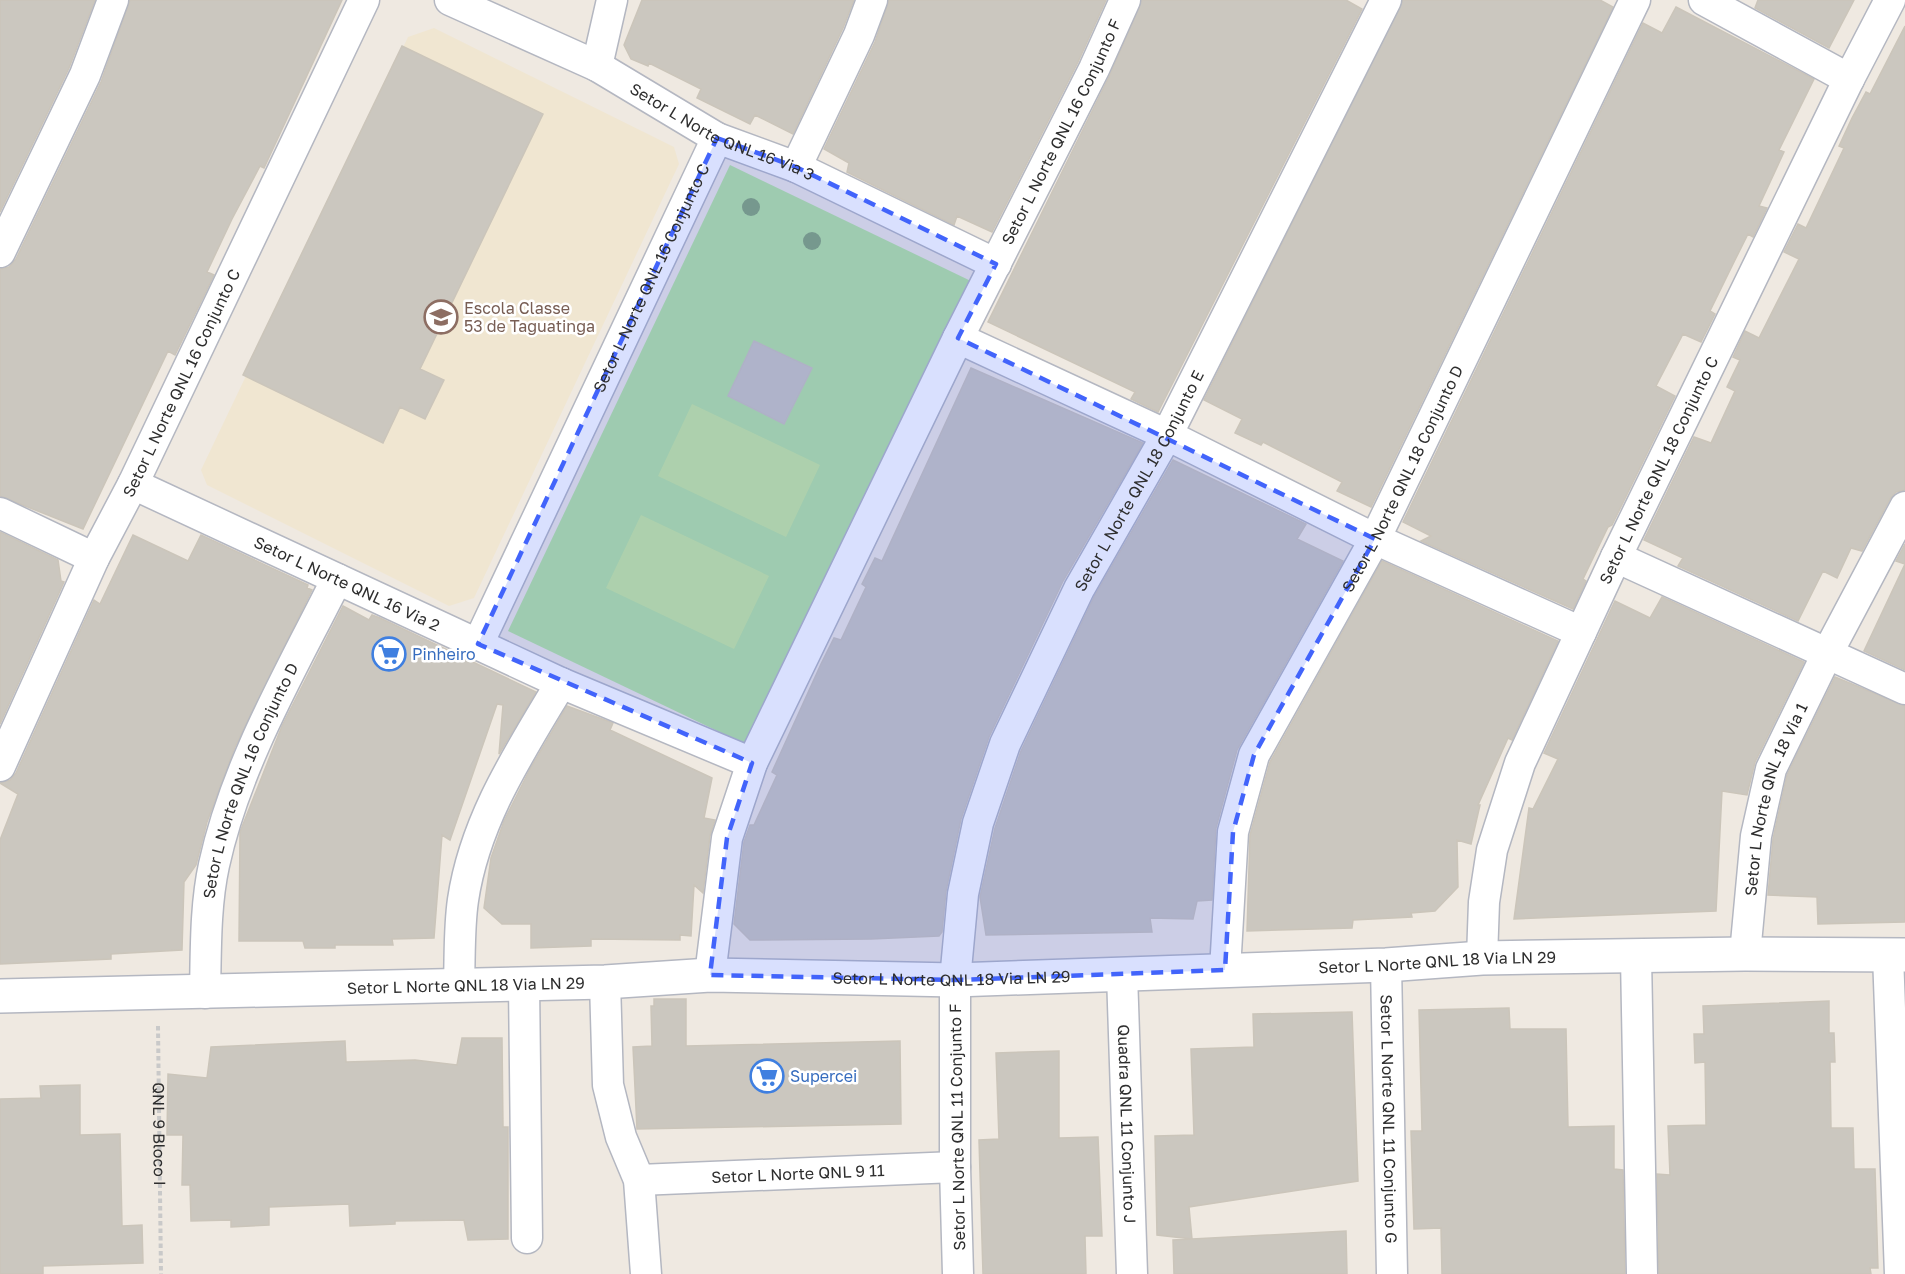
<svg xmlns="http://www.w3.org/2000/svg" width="1905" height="1274" font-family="'Golos Text',sans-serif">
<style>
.education{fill:#f0e6d1}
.green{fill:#b6e59e}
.pitch{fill:#c9ec9a}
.building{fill:#cbc7bf;stroke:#cbc5ba;stroke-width:1.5}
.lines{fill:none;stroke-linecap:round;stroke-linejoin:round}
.street-casing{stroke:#b4b7c1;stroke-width:33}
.secondary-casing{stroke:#b4b7c1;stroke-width:36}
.path{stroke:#c9c9c9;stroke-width:4;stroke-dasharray:4.5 3;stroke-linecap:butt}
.street{stroke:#fff;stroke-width:30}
.secondary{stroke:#fff;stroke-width:33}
.tree{fill:#84a574}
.marked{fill:#4264fb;fill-opacity:0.2;stroke:#4264fb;stroke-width:4.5;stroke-dasharray:12 8;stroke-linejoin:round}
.labels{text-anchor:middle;stroke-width:5;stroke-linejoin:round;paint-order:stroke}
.street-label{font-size:16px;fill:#2e2e2e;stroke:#fff}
.education-label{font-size:16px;fill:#785e54;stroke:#fff;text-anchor:start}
.shop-label{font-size:16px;fill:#366cbe;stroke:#fff;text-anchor:start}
</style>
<rect width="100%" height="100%" fill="#efe9e1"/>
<!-- education -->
<path class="education" d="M 434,28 L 674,147 L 679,164 L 474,598 L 449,606 L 207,485 L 201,470 L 408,37 Z"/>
<!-- green -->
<path class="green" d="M 730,165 L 975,283 L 753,748 L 508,631 Z"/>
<!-- pitch -->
<path class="pitch" d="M 692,404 L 820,465 L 786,537 L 658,476 Z
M 641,515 L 769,576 L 734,649 L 606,588 Z"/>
<!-- building -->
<path class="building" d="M 0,0 L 95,0 L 69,68 L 0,212 Z
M 130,0 L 342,0 L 264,168 L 260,166 L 232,219 L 207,272 L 214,275 L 175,355 L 168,351 L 83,529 L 0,496 L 0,269 L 9,267 L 16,259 L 101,82 Z
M 642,0 L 854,0 L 843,28 L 793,134 L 755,115 L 750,124 L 697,98 L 701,89 L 649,63 L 648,66 L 631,59 L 624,45 Z
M 889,0 L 1106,0 L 1078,62 L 992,232 L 957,216 L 954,225 L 873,185 L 847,172 L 849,163 L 824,149 L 875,42 Z
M 1142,0 L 1346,0 L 1362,9 L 1158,412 L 1131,399 L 1135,392 L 988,322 L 1109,77 Z
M 1403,0 L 1600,0 L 1613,7 L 1371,507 L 1337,491 L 1342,482 L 1263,442 L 1261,445 L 1235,433 L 1242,419 L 1204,400 Z
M 1758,0 L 1854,0 L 1829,48 L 1755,8 Z
M 1676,7 L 1814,79 L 1779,150 L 1784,152 L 1759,206 L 1767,208 L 1753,237 L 1748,234 L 1735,260 L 1710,311 L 1715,314 L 1701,342 L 1683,334 L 1656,386 L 1675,396 L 1612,525 L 1608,527 L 1583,579 L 1586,581 L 1573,609 L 1421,541 L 1431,536 L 1403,522 L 1643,23 L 1662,33 Z
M 1905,26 L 1905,490 L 1896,492 L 1890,499 L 1862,551 L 1851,548 L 1837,578 L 1823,571 L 1798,621 L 1678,566 L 1683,558 L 1644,540 L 1694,437 L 1711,443 L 1735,391 L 1727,387 L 1740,360 L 1733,357 L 1745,331 L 1759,338 L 1799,259 L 1784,252 L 1798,224 L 1806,228 L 1844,148 L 1839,146 L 1852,118 L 1866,92 L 1870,94 Z
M 402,46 L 543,114 L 420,369 L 444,380 L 425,419 L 400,407 L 383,443 L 243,375 Z
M 754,341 L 812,368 L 784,424 L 728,396 Z
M 971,368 L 1143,443 L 1063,581 L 989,737 L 961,819 L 946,891 L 942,932 L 939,936 L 871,939 L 750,940 L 734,924 L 744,842 L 750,825 L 754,825 L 777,775 L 772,772 L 821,664 L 834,638 L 841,640 L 866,587 L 862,584 L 875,558 L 882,561 Z
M 1173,460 L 1306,524 L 1297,539 L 1343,561 L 1237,750 L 1216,828 L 1212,900 L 1197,901 L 1193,919 L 1150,918 L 1152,932 L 986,935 L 980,897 L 995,828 L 1021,751 L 1094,597 Z
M 0,532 L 58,560 L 61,581 L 64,582 L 0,724 Z
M 133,535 L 188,561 L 201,535 L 308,585 L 307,588 L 312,590 L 235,747 L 207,822 L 196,865 L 184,882 L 182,950 L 111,954 L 111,959 L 0,964 L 0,840 L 18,794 L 0,783 L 10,780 L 16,773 L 94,600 L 100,604 Z
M 1905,544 L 1905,670 L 1864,651 L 1905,564 L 1896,561 Z
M 1382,561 L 1558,641 L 1512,740 L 1508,738 L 1478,805 L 1480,805 L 1471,844 L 1457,840 L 1458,887 L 1435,911 L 1411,913 L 1412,917 L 1353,920 L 1352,928 L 1247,931 L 1250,835 L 1270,762 Z
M 1662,597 L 1804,662 L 1755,762 L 1747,795 L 1722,791 L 1716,911 L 1514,919 L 1529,808 L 1533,809 L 1558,759 L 1544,753 L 1615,601 L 1650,618 Z
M 343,606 L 369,620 L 372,615 L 380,618 L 536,692 L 499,754 L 503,705 L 497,704 L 450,840 L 442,835 L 434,938 L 392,939 L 393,945 L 335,945 L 335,948 L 305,948 L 303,941 L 239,941 L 240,832 L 282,726 Z
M 1835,677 L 1905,706 L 1905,922 L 1818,924 L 1817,897 L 1768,895 L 1773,839 L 1787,775 Z
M 567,706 L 613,723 L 610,730 L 712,778 L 704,818 L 715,820 L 710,836 L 703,893 L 694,885 L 691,936 L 680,935 L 680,940 L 591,939 L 591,946 L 531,948 L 531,924 L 502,924 L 484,908 L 491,858 L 504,821 L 530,769 Z
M 654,999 L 686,999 L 686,1046 L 900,1041 L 901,1124 L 637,1129 L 633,1047 L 652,1046 L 651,1006 L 654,1006 Z
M 1829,1001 L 1829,1033 L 1834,1033 L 1835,1062 L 1830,1062 L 1831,1128 L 1853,1128 L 1854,1169 L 1875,1169 L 1878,1268 L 1870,1268 L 1871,1274 L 1659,1274 L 1657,1174 L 1670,1175 L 1668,1126 L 1706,1125 L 1705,1062 L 1695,1063 L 1694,1034 L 1704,1034 L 1703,1006 Z
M 1509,1008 L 1510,1029 L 1566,1029 L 1568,1127 L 1614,1126 L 1614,1169 L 1623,1170 L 1625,1274 L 1442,1274 L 1441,1228 L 1414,1229 L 1411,1131 L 1422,1131 L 1419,1010 Z
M 1352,1012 L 1358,1181 L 1189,1207 L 1192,1239 L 1346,1231 L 1347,1274 L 1174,1274 L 1173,1240 L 1192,1239 L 1157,1235 L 1155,1136 L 1194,1135 L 1191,1049 L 1254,1047 L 1253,1014 Z
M 462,1038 L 502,1038 L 503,1127 L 508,1127 L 508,1239 L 468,1240 L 464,1220 L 395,1221 L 395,1224 L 350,1226 L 349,1204 L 269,1207 L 269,1225 L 231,1227 L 231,1220 L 191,1221 L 190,1185 L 182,1185 L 183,1135 L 167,1135 L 168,1074 L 207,1078 L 211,1047 L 345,1041 L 346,1062 L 415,1060 L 457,1065 Z
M 1059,1051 L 1059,1138 L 1098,1137 L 1102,1236 L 1085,1236 L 1086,1274 L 983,1274 L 979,1140 L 999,1139 L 996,1053 Z
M 80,1085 L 80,1135 L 120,1134 L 122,1226 L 142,1225 L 143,1263 L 43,1266 L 43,1274 L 0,1274 L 0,1099 L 41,1098 L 40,1086 Z"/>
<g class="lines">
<!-- street casing -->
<g class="street-casing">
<g id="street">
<path id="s2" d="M 450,0 L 597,66 L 717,138 L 796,167 L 996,264"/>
<path d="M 1704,0 L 1849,79"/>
<path d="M 597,66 L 612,0"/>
<path d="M 796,167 L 859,35 L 872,0"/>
<path d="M 0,252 L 85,75 L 113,0"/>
<path d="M 958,338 L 1167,435 L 1375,539 L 1581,632"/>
<path id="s3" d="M 133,484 L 561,683 L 752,763"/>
<path d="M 0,513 L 94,558"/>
<path d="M 1616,557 L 1905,689"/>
<path id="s4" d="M 478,644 L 717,138"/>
<path id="s5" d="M 0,766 L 94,558 L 133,484 L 364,0"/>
<path id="s6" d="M 1745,954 L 1756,836 L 1771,769 L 1828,652 L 1905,507"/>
<path d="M 1888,955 L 1900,1274"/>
<path d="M 1636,957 L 1642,1274"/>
<path id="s7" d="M 1482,958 L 1484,902 L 1492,850 L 1520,763 L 1616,557 L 1849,79 L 1890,0"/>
<path id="s8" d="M 1386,965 L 1392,1274"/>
<path id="s9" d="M 1225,970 L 1233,832 L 1254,755 L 1375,539 L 1635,0"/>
<path id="s10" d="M 1122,974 L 1132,1274"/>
<path id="s11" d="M 710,975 L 727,838 L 752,763 L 958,338 L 1094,69 L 1125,0"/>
<path d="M 605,982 L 608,1085 L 621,1137 L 639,1180 L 646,1274"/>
<path d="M 459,983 C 460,956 459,927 463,900 C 475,819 520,752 561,683"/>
<path d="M 524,983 L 527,1238"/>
<path id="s12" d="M 205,993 C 206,951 205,906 214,865 C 236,764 291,671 337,579"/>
<path id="s13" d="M 639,1180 L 955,1167"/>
<path id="s14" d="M 958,1274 L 955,1167 L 955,980 L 963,894 L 978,823 L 1005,744 L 1079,589 L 1167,435 L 1386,0"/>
</g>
</g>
<!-- secondary casing -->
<g class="secondary-casing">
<g id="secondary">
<path id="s15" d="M 0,996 L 605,982 L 710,975 L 955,980 L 1386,965 L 1482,958 L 1745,954 L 1905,955"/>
</g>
</g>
<!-- path -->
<path class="path" id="s1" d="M 158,1026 L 161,1274"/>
<!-- street -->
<use href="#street" class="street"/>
<!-- secondary -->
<use href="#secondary" class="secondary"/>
</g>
<!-- trees -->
<g class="tree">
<circle cx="751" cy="207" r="9"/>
<circle cx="812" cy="241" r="9"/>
</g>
<!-- marked area -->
<path class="marked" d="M 717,138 L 796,167 L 996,264 L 958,338 L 1375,539 L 1254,755 L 1233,832 L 1225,970 L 955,980 L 710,975 L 727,838 L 752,763 L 478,644 Z"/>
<!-- icons -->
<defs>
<g id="school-ring" transform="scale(1.725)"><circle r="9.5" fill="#fff" stroke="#8d6e63" stroke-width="1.5"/><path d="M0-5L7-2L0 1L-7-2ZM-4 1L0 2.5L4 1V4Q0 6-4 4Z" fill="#8d6e63"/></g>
<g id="supermarket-ring" transform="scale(1.725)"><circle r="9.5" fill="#fff" stroke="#3f7fe0" stroke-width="1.5"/><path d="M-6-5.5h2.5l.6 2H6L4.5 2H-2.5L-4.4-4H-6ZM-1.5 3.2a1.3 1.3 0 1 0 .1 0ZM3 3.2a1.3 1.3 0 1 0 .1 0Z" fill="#3f7fe0"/></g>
</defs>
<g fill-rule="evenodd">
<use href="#school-ring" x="441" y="317"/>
<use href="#supermarket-ring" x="389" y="654"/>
<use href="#supermarket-ring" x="767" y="1076"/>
</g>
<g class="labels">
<!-- street labels -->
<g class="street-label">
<text dy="6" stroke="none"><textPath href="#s2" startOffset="303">Setor L Norte QNL 16 Via 3</textPath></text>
<text dy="6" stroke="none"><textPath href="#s11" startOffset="920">Setor L Norte QNL 16 Conjunto F</textPath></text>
<text dy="6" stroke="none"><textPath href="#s4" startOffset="405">Setor L Norte QNL 16 Conjunto C</textPath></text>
<text dy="6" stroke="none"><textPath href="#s5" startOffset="424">Setor L Norte QNL 16 Conjunto C</textPath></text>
<text dy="6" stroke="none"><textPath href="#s7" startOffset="524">Setor L Norte QNL 18 Conjunto C</textPath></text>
<text dy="6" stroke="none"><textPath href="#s9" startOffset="532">Setor L Norte QNL 18 Conjunto D</textPath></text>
<text dy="6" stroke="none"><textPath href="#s14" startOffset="832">Setor L Norte QNL 18 Conjunto E</textPath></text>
<text dy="6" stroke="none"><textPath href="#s3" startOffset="236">Setor L Norte QNL 16 Via 2</textPath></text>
<text dy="6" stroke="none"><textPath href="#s12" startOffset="220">Setor L Norte QNL 16 Conjunto D</textPath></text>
<text dy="6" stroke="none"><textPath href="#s6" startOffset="159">Setor L Norte QNL 18 Via 1</textPath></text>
<text dy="6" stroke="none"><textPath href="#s15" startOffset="1438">Setor L Norte QNL 18 Via LN 29</textPath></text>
<text dy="6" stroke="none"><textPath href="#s15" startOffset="952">Setor L Norte QNL 18 Via LN 29</textPath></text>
<text dy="6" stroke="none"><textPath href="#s15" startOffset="466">Setor L Norte QNL 18 Via LN 29</textPath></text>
<text dy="6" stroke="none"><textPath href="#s8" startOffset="154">Setor L Norte QNL 11 Conjunto G</textPath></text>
<text dy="6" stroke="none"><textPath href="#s10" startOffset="150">Quadra QNL 11 Conjunto J</textPath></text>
<text transform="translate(957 1127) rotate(-91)" y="6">Setor L Norte QNL 11 Conjunto F</text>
<text dy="6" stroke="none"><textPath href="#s1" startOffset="108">QNL 9 Bloco I</textPath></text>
<text dy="6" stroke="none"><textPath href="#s13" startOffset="159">Setor L Norte QNL 9 11</textPath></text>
</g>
<!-- education labels -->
<g class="education-label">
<text x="464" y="314">Escola Classe<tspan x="464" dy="18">53 de Taguatinga</tspan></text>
</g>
<!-- shop labels -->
<g class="shop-label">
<text x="412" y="660">Pinheiro</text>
<text x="790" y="1082">Supercei</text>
</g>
</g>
</svg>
